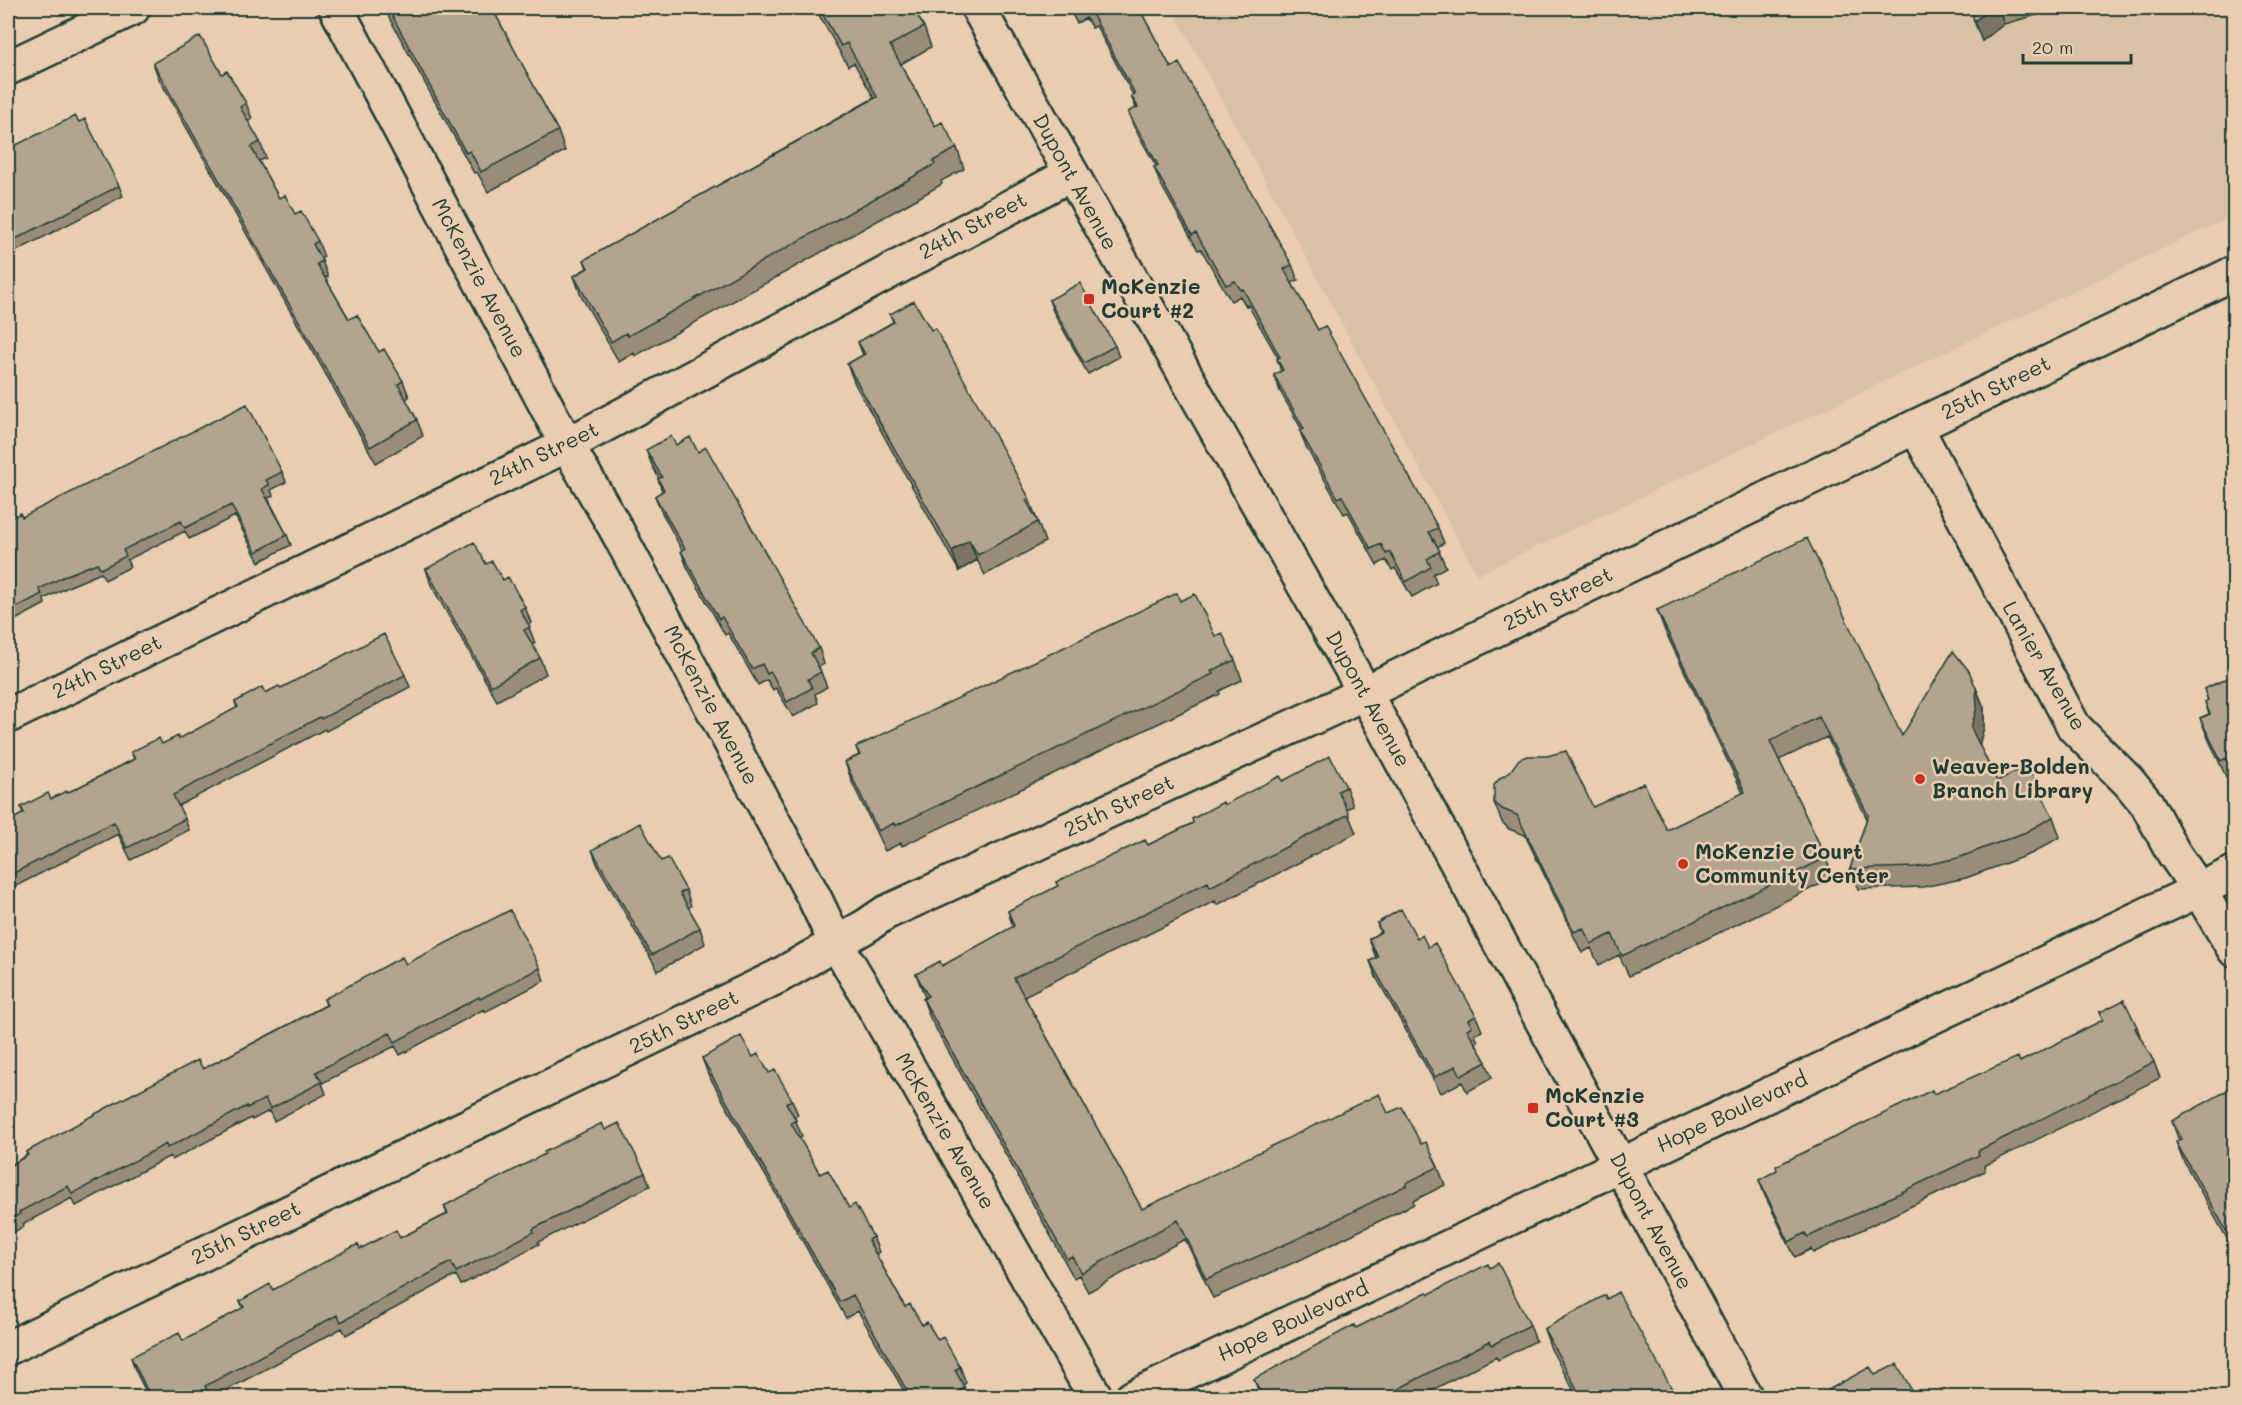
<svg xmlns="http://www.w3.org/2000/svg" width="2242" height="1405" font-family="Mali,sans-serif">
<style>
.built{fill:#d9c1a6}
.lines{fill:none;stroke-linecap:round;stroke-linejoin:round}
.minor-casing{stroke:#1f3d34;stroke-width:38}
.minor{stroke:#eacdb1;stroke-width:33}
.wall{fill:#998d7a;stroke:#1f3d34;stroke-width:1.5}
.shaded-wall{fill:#7d7363;stroke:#1f3d34;stroke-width:1.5}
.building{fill:#b2a48e;stroke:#1f3d34;stroke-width:1.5}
.poi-dot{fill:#c8321e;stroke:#eacdb1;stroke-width:2}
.labels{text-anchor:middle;stroke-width:5;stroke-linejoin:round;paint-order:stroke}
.street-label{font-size:21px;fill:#1f3d34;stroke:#eacdb1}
.poi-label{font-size:21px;font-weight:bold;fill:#1f3d34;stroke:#eacdb1;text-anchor:start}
</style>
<rect width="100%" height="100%" fill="#eacdb1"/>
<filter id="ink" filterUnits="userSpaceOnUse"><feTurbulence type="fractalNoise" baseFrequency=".0167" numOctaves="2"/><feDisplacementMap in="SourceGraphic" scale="12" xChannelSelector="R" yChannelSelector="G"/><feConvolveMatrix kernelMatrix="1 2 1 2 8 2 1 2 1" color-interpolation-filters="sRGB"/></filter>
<g filter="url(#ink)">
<!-- built -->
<path class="built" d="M 1172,8 L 2234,8 L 2234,215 L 1477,575 Z"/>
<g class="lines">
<!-- minor casing -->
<g class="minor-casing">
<path id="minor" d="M 336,8 L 567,445 L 616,529 L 815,899 L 836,943 L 866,993 L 1096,1398
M 978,8 L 1365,693 L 1746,1398
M 8,68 L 133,8
M 1916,427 L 2074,727 L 2128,781 L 2147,804 L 2173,852 L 2199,890 L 2234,949
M 8,716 L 567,445 L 1071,174
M 8,1348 L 777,977 L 866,926 L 885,913 L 1329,710 L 2234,273
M 1132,1398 L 2234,873"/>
</g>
<!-- minor -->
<use href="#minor" class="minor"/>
</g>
<!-- wall -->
<path class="wall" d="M 384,8 L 492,8 L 558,131 L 565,151 L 488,192 L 477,172 L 474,173 Z
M 815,8 L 915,8 L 919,19 L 924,27 L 931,47 L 901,64 L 935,126 L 957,148 L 964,169 L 941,181 L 942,184 L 913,201 L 635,356 L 634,353 L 619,362 L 581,296 L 574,276 L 587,268 L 584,260 L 874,98 L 854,63 L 848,66 Z
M 1068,8 L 1139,8 L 1171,68 L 1292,265 L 1298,280 L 1292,283 L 1318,330 L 1438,528 L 1444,543 L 1437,547 L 1446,567 L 1433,574 L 1437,583 L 1412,597 L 1395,568 L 1392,570 L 1386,560 L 1377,565 L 1348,512 L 1344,514 L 1306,447 L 1300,431 L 1302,430 L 1280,391 L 1274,375 L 1281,371 L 1277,359 L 1278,358 L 1248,305 L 1246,306 L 1240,296 L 1231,301 L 1201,249 L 1198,250 L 1160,183 L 1154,167 L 1156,166 L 1134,127 L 1128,112 L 1136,108 L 1131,96 L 1133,95 L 1096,26 L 1092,28 L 1086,18 L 1077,23 Z
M 1971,8 L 2062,8 L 2004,24 L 1982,41 Z
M 153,63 L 222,74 L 246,103 L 252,119 L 248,121 L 260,142 L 266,158 L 259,161 L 279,198 L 295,214 L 318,241 L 324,257 L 321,258 L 328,277 L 325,278 L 349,319 L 379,352 L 403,381 L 409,397 L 406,399 L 417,420 L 423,436 L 376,463 L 159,79 Z
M 8,149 L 119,186 L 123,196 L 11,254 L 10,251 L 8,252 Z
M 1049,300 L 1115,346 L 1119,357 L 1088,374 L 1053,311 Z
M 890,314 L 931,330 L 1029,498 L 1045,542 L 985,575 L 977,560 L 959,571 L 855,384 L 847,364 L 863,355 L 858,342 L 893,322 Z
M 676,445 L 698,452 L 819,648 L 824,664 L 819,667 L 827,687 L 815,694 L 818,703 L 793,717 L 776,688 L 773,690 L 767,680 L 758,685 L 728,633 L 725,635 L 687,567 L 681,551 L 682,550 L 661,511 L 655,496 L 662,491 L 658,479 L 659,479 L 652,465 L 646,450 Z
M 282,472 L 286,482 L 271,490 L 273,496 L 268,498 L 287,535 L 291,545 L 259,562 L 235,516 L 189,539 L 185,531 L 127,560 L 130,567 L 105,580 L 101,573 L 70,586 L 44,599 L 45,604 L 8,624 L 8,520 Z
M 486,564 L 503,580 L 525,607 L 531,623 L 528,625 L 535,643 L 532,645 L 540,658 L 546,674 L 497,701 L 431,585 L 426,569 Z
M 1180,601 L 1215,636 L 1235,660 L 1242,680 L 1219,691 L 1220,694 L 902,846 L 901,843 L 885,851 L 852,782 L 845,762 L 859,755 L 856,747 Z
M 1657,610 L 1902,736 L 1976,688 L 1984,708 L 1984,727 L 1979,745 L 1997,781 L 2053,817 L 2060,837 L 2033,853 L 1966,878 L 1923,887 L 1858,889 L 1850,869 L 1867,819 L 1827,737 L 1779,760 L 1826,858 L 1833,878 L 1629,976 L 1619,955 L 1599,965 L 1591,948 L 1582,953 L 1525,835 L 1509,829 L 1502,822 L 1494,802 L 1593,807 L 1667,830 L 1743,793 L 1665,631 Z
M 405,675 L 410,687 L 326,731 L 325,729 L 178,806 L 185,819 L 189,830 L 131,860 L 118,834 L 8,890 L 8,822 L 23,814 L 21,807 L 51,799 L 67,793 L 134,759 L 131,752 L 162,744 L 179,739 L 237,708 L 235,702 L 281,688 Z
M 2235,675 L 2235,781 L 2233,778 L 2228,781 L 2208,738 L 2200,718 L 2209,714 L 2205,702 L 2208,701 L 2204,689 Z
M 1283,781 L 1346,787 L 1353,806 L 1346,809 L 1356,833 L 1217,905 L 1215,901 L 1024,996 L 1142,1209 L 1388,1113 L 1421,1144 L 1438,1167 L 1445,1185 L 1413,1201 L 1414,1204 L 1302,1259 L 1213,1298 L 1185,1239 L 1088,1292 L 1079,1275 L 1074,1278 L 930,1018 L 923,999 L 925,997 L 916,974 L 942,966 L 1013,927 L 1008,911 L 1058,886 L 1056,882 L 1148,845 L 1193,823 L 1224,805 Z
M 592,850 L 686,890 L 691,906 L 688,908 L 700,928 L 705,944 L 658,971 L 598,866 Z
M 1377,923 L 1417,938 L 1428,947 L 1476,1016 L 1482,1031 L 1475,1035 L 1478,1042 L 1475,1043 L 1486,1062 L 1492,1078 L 1467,1092 L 1462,1082 L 1441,1093 L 1376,977 L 1370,961 L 1376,958 L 1369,939 L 1380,932 Z
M 406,964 L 540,968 L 544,981 L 485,1012 L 484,1009 L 400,1055 L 395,1046 L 322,1083 L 326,1094 L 274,1121 L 269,1111 L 252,1120 L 251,1118 L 172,1160 L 170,1156 L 76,1206 L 72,1198 L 23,1224 L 24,1226 L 9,1235 L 13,1246 L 8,1249 L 8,1167 L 27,1155 L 26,1152 L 203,1069 L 326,1005 L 324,999 Z
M 2100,1012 L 2137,1027 L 2141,1039 L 2154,1062 L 2160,1078 L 1984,1166 L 1985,1171 L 1813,1253 L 1811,1249 L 1795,1257 L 1765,1196 L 1759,1180 L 1934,1094 L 2020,1062 L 2103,1020 Z
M 753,1057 L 769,1073 L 792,1100 L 798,1115 L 794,1117 L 802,1136 L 799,1137 L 820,1174 L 873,1237 L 879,1252 L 876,1254 L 905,1307 L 938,1340 L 960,1367 L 966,1383 L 963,1385 L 968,1398 L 908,1398 L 858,1311 L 846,1318 L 708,1074 L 702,1058 Z
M 2235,1098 L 2235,1253 L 2184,1162 L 2176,1142 L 2179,1141 L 2172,1121 Z
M 605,1130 L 645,1173 L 650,1186 L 538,1242 L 539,1244 L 461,1285 L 456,1275 L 346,1335 L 342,1328 L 212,1398 L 149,1398 L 135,1370 L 131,1357 L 183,1341 L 243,1308 L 240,1301 L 273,1290 L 360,1249 L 400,1238 L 447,1214 L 444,1206 Z
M 1429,1294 L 1530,1325 L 1536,1341 L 1498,1360 L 1496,1357 L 1417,1398 L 1261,1398 L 1254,1379 L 1356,1328 Z
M 1544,1329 L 1677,1398 L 1578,1398 L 1551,1349 Z"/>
<!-- shaded-wall -->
<path class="shaded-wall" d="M 1992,8 L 1999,8 L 2004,24 L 1982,41 L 1974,21 Z
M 969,540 L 977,560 L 959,571 L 952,551 Z
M 1976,688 L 1984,708 L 1984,727 L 1978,749 L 1971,728 Z"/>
<!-- building -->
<path class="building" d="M 388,8 L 492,8 L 558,131 L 481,172 L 470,151 L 466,153 Z
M 819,8 L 913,8 L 924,27 L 890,45 L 935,126 L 942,122 L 957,148 L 933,161 L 935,164 L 906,181 L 628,336 L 626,333 L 611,342 L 574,276 L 588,268 L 584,260 L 877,97 L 847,43 L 841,46 Z
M 1083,8 L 1139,8 L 1171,68 L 1179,63 L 1292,265 L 1284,269 L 1318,330 L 1325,326 L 1438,528 L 1429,532 L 1440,551 L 1427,559 L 1431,567 L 1406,582 L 1390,552 L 1386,554 L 1381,544 L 1371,549 L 1342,496 L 1338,498 L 1300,431 L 1304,429 L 1274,375 L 1283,370 L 1277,359 L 1280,357 L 1243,289 L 1241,290 L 1235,281 L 1226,285 L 1196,233 L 1192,235 L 1154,167 L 1158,165 L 1128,112 L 1138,107 L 1131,96 L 1135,94 L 1090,10 L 1086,12 Z
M 1971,8 L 1992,8 L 1974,21 Z
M 200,36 L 222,74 L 227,71 L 246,103 L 240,107 L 260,142 L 251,147 L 279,198 L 285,195 L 295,214 L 301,211 L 318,241 L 313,244 L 322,261 L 317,264 L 349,319 L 357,315 L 379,352 L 384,349 L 403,381 L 398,384 L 417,420 L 370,447 L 153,63 Z
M 75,116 L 79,122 L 85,119 L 119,186 L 8,243 L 8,149 Z
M 1080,283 L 1115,346 L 1084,363 L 1049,300 Z
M 914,301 L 931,330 L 935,328 L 994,433 L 1029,498 L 1026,500 L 1038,522 L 978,555 L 969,540 L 952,551 L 847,364 L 865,354 L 858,342 L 894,322 L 890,314 Z
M 247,404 L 282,472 L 266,480 L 269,485 L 262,489 L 287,535 L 256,552 L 231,505 L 185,528 L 181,521 L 123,550 L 126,556 L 101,569 L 97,563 L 67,575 L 39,589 L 42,594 L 8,612 L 8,520 L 20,513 L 22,517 Z
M 671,436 L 676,445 L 690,437 L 698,452 L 706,447 L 819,648 L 811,653 L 821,672 L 808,679 L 812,688 L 787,702 L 771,672 L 767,674 L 762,664 L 752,669 L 722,617 L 719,619 L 681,551 L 685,549 L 655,496 L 664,490 L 658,479 L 662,477 L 646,450 Z
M 1807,538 L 1902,736 L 1953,651 L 1969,671 L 1976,688 L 1977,707 L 1971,728 L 1997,781 L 2027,766 L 2053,817 L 2026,832 L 1958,858 L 1916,867 L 1850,869 L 1868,815 L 1819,717 L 1770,741 L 1826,858 L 1622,956 L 1612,934 L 1591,944 L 1583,928 L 1574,932 L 1517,815 L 1502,809 L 1494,802 L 1494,785 L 1500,778 L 1509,773 L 1519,759 L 1527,756 L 1547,756 L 1566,751 L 1593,807 L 1644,783 L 1667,830 L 1745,792 L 1657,610 Z
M 474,542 L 486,564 L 492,561 L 503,580 L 508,577 L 525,607 L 520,610 L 530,627 L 524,630 L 540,658 L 491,686 L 426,569 Z
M 1177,593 L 1180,601 L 1195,594 L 1215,636 L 1222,633 L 1235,660 L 1211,671 L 1213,674 L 895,826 L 894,823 L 878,831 L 845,762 L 860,755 L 856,747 Z
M 384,634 L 405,675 L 321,719 L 320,717 L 173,795 L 185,819 L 127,848 L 114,822 L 8,876 L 8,822 L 24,813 L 21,807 L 48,793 L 51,799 L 66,791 L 67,793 L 135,759 L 131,752 L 159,738 L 162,744 L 178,736 L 179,739 L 238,707 L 235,702 L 262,687 L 265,693 L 279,686 L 281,688 Z
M 2235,675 L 2235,769 L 2232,770 L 2226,758 L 2221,761 L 2200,718 L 2210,714 L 2205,702 L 2208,700 L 2204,689 Z
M 1330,756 L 1346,787 L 1338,791 L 1349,814 L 1210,887 L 1208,882 L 1014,978 L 1142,1209 L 1379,1094 L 1388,1113 L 1402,1107 L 1421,1144 L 1426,1142 L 1438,1167 L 1406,1183 L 1407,1185 L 1295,1240 L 1206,1279 L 1178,1220 L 1081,1273 L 1072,1256 L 1067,1259 L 923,999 L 928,996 L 916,974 L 940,961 L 942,966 L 1014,926 L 1008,911 L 1058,886 L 1056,882 L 1145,840 L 1148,845 L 1193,823 L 1192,819 L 1223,802 L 1224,805 L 1280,776 L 1283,781 Z
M 640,823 L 661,861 L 668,858 L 686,890 L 680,893 L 700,928 L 652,955 L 592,850 Z
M 1401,909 L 1417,938 L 1422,935 L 1428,947 L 1435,943 L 1476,1016 L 1468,1020 L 1472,1026 L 1467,1029 L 1486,1062 L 1461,1076 L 1456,1066 L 1435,1077 L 1370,961 L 1378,957 L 1369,939 L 1381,932 L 1377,923 Z
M 510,910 L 540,968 L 480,999 L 479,997 L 395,1042 L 390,1033 L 316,1072 L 322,1082 L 270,1109 L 265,1099 L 247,1108 L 247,1106 L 167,1148 L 166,1144 L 72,1194 L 68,1186 L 19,1212 L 20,1214 L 8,1221 L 8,1167 L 28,1155 L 26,1152 L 119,1101 L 198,1060 L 203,1069 L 327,1005 L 324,999 L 402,957 L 406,964 Z
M 2124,1000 L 2137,1027 L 2135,1028 L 2154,1062 L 1978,1151 L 1979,1155 L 1808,1237 L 1805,1233 L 1789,1242 L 1759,1180 L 1777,1170 L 1776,1166 L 1932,1090 L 1934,1094 L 2018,1057 L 2020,1062 L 2103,1020 L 2100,1012 Z
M 741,1036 L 753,1057 L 758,1054 L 769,1073 L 775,1070 L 792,1100 L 786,1103 L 796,1120 L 791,1123 L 820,1174 L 828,1170 L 849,1208 L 855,1204 L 873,1237 L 868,1240 L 905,1307 L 910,1304 L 922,1325 L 927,1322 L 938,1340 L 943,1337 L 960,1367 L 955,1370 L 965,1388 L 960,1390 L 964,1398 L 911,1398 L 853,1295 L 840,1302 L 702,1058 Z
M 2230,1089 L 2235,1098 L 2235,1246 L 2176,1142 L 2182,1139 L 2172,1121 Z
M 602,1123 L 605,1130 L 619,1123 L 645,1173 L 533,1229 L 534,1232 L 456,1272 L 451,1262 L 341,1322 L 337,1315 L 205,1386 L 211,1398 L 151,1398 L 131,1357 L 179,1333 L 183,1341 L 244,1307 L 240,1301 L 270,1284 L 273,1290 L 358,1244 L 360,1249 L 396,1230 L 400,1238 L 448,1214 L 444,1206 L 545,1154 L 544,1152 Z
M 1498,1263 L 1530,1325 L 1492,1345 L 1490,1341 L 1381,1398 L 1263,1398 L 1254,1379 L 1354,1325 L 1356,1328 L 1427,1292 L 1429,1294 L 1488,1264 L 1490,1268 Z
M 1618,1292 L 1677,1398 L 1582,1398 L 1544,1329 L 1605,1295 L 1607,1299 Z
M 1897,1364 L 1916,1398 L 1824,1398 L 1830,1394 L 1828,1390 L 1870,1367 L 1875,1375 Z"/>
</g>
<!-- markers -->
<g class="poi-dot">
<rect x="1083" y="293" width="12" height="12" rx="3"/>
<circle cx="1920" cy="779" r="6"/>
<circle cx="1683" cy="864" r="6"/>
<rect x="1527" y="1102" width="12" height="12" rx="3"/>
</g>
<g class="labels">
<!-- street labels -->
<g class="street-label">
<text transform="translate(1075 182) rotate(61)" y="7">Dupont Avenue</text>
<text transform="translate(973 226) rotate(-28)" y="7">24th Street</text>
<text transform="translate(479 278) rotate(62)" y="7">McKenzie Avenue</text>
<text transform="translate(1996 388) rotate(-26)" y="7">25th Street</text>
<text transform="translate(544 454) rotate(-26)" y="7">24th Street</text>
<text transform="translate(1558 599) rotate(-26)" y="7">25th Street</text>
<text transform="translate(2044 666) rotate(60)" y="7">Lanier Avenue</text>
<text transform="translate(107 667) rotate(-26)" y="7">24th Street</text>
<text transform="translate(1368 699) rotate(61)" y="7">Dupont Avenue</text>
<text transform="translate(711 705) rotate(62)" y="7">McKenzie Avenue</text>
<text transform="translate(1119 806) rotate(-25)" y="7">25th Street</text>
<text transform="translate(684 1022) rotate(-26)" y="7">25th Street</text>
<text transform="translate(1732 1112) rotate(-25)" y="7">Hope Boulevard</text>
<text transform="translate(945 1131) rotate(60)" y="7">McKenzie Avenue</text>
<text transform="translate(1651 1221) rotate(62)" y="7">Dupont Avenue</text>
<text transform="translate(246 1233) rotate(-26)" y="7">25th Street</text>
<text transform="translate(1293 1321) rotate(-25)" y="7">Hope Boulevard</text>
</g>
<!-- poi labels -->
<g class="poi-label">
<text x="1101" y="294">McKenzie<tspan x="1101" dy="24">Court #2</tspan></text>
<text x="1932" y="774">Weaver-Bolden<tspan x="1932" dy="24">Branch Library</tspan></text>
<text x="1695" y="859">McKenzie Court<tspan x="1695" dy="24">Community Center</tspan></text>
<text x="1545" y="1103">McKenzie<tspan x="1545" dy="24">Court #3</tspan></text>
</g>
</g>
<!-- margin -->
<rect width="2242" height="1405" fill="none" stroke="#eacdb1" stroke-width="30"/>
<rect x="15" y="15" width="2212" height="1375" fill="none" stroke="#1f3d34" stroke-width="2" filter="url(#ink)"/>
<!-- scale -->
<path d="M2023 54v9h108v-9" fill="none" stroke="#1f3d34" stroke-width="3"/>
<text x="2032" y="54" font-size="18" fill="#1f3d34" stroke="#eacdb1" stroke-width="4.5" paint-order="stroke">20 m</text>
</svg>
